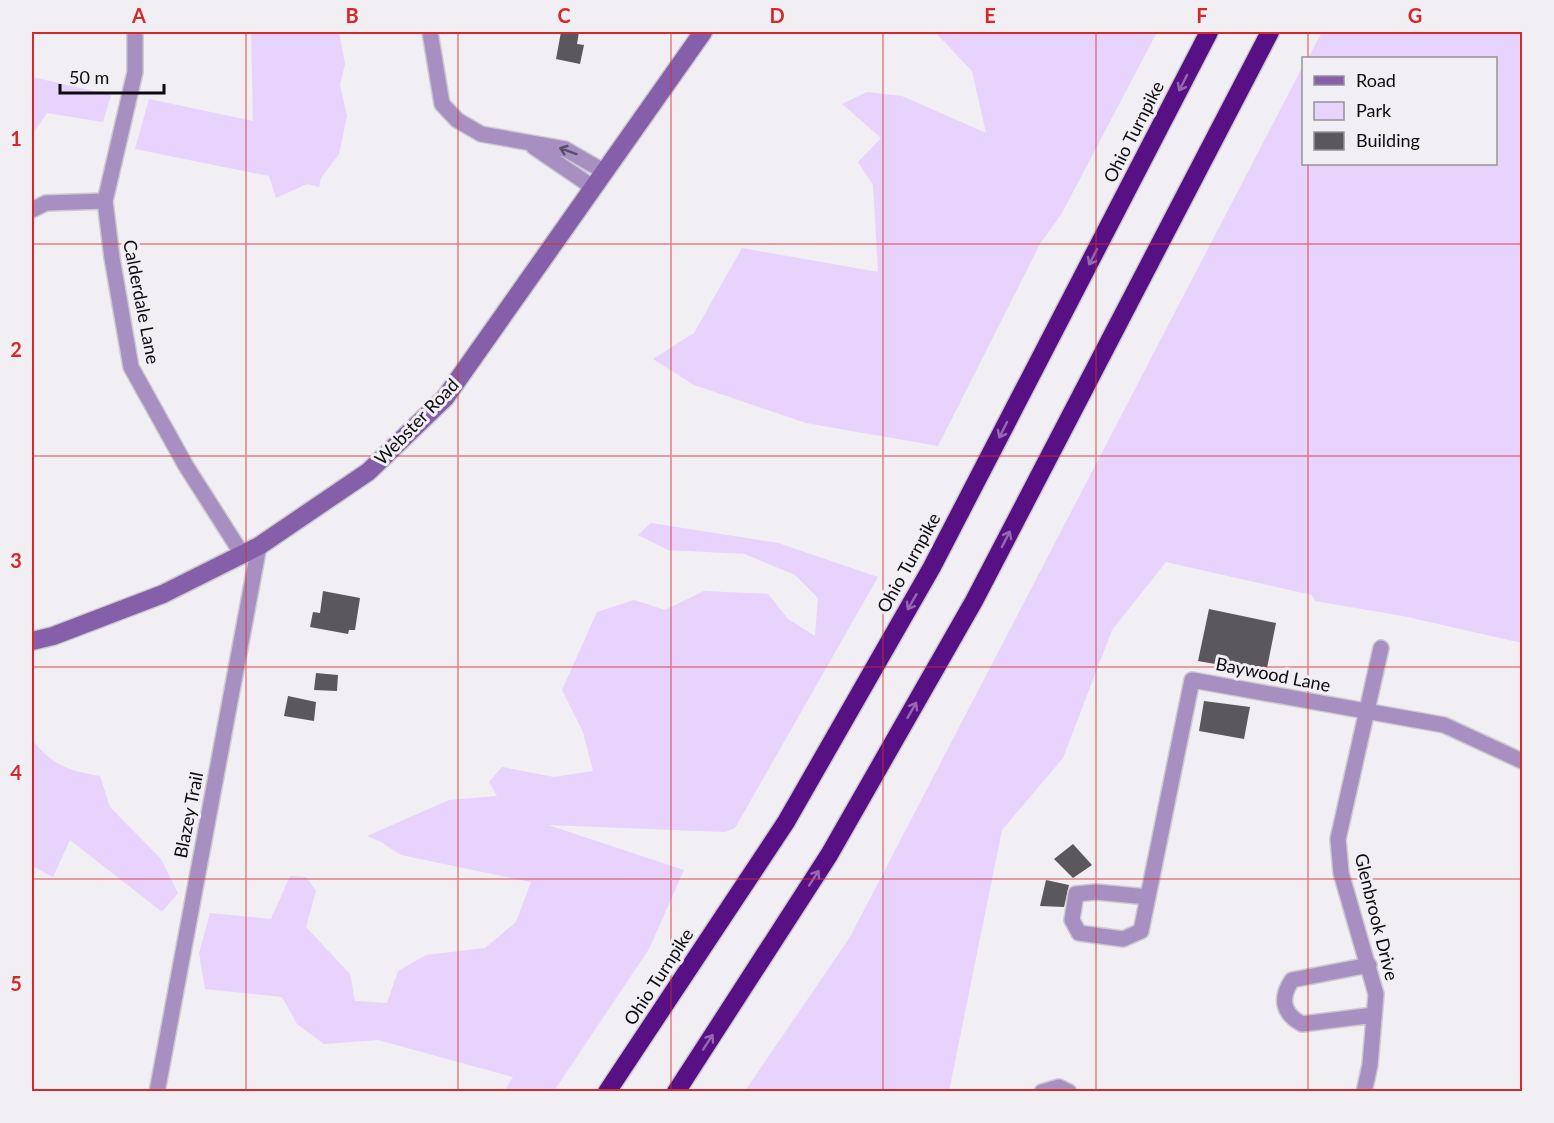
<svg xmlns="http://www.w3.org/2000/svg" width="1554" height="1123" font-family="Lato,sans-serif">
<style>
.green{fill:#e7d3fc}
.building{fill:#5a575d}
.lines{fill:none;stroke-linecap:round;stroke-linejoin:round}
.street-casing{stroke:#cccacf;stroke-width:18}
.secondary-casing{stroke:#cccacf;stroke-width:21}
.highway-casing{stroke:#cccacf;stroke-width:21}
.street{stroke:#a88fc2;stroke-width:15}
.secondary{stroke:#865faa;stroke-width:18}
.highway{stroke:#581185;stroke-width:18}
.oneway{stroke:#9569b1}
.oneway2{stroke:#5a4d68}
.grid{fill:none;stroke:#d62828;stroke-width:1.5;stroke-opacity:0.55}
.labels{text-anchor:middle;stroke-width:6;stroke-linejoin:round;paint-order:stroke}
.street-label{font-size:18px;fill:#0c0b0d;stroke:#f1eef4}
.neatline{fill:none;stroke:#d62828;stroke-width:2}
.grid-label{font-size:20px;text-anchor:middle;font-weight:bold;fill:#d62828}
</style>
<rect width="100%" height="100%" fill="#f1eef4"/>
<!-- green -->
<path class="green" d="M 251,32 L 339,32 L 345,64 L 340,85 L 347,116 L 339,154 L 321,178 L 319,187 L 307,184 L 276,198 L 269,176 L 135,149 L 149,99 L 253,121 Z
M 935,32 L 1157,32 L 1062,213 L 1040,244 L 938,446 L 806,423 L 694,385 L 653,359 L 694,333 L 742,248 L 878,272 L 873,185 L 858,162 L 881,138 L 842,104 L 867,92 L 902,96 L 986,133 L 972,71 Z
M 1322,32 L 1522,32 L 1522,643 L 1403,616 L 1315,601 L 1312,595 L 1166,562 L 1112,630 L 1063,758 L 1002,830 L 949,1091 L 745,1091 L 850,937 L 1303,66 L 1304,164 L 1496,164 L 1496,58 L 1308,58 Z
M 32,77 L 111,95 L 103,122 L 47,113 L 32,135 Z
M 651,523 L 778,543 L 878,577 L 735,828 L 725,832 L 548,825 L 684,870 L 649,949 L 554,1091 L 504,1091 L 513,1077 L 378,1040 L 324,1044 L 297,1024 L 282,997 L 205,989 L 199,953 L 210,913 L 271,919 L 290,876 L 306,877 L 316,891 L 306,927 L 350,974 L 355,1001 L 387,1003 L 398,971 L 426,955 L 485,948 L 516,922 L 531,882 L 401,855 L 381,842 L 367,836 L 449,800 L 497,796 L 489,782 L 502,767 L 554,777 L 593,771 L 583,732 L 562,690 L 597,612 L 634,600 L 665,610 L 704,591 L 768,594 L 788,619 L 815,636 L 818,598 L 795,575 L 745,554 L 668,550 L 638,535 Z
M 32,740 C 54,766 66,770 100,776 L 110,807 L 161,859 L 178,893 L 162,912 L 70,840 L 53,877 L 32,866 Z"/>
<!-- building -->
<path class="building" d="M 561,32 L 579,32 L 577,44 L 584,45 L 580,64 L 556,59 Z
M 323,591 L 360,598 L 355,630 L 349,630 L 348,634 L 310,627 L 313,612 L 320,613 Z
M 1209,609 L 1276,623 L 1266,673 L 1198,661 Z
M 316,673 L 338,675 L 337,691 L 314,690 Z
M 288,696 L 316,702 L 314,721 L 284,716 Z
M 1204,701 L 1250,707 L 1244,739 L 1199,731 Z
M 1073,844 L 1092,865 L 1073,878 L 1054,859 Z
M 1046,880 L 1069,885 L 1064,907 L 1040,906 Z"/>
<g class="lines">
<!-- street casing -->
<g class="street-casing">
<path id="street" d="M 135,32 L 135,72 L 105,201 L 112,258 L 131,367 L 186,466 L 242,554
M 430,32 L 442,104 L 457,120 L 481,134 L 565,149 L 605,172
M 534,147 L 594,188
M 32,210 L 46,203 L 105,201
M 1148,897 L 1096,892 L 1076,894 L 1072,920 L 1079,933 L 1123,939 L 1141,931 L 1192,680 L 1444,725 L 1522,761
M 1369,965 L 1292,980 C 1280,998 1282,1013 1302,1024 L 1374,1015
M 157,1092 L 259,546
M 1042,1092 L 1059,1087 L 1069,1092
M 1364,1092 L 1370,1065 L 1376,994 L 1341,873 L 1338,839 L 1381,648"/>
</g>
<!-- secondary casing -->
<g class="secondary-casing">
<path id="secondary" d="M 32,641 L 53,636 L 163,594 L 259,546 L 368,472 L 445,398 L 703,32"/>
</g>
<!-- highway casing -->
<g class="highway-casing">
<path id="highway" d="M 607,1092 L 786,822 L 932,567 L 1209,32
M 676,1092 L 829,855 L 974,601 L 1270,32"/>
</g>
<!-- street -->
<use href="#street" class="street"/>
<!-- secondary -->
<use href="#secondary" class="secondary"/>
<!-- highway -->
<use href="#highway" class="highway"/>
</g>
<!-- one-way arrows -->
<defs><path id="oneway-shaft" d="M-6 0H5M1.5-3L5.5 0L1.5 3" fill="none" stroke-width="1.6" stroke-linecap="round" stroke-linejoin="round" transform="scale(1.5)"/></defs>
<g class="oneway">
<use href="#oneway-shaft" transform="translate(1183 83) rotate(117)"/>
<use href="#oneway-shaft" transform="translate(1093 257) rotate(117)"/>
<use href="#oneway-shaft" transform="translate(1003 430) rotate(117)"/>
<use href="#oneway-shaft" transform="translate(1006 539) rotate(-63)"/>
<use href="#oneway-shaft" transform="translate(912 602) rotate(120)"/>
<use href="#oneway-shaft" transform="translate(912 710) rotate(-60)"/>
<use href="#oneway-shaft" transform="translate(814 878) rotate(-57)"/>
<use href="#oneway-shaft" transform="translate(708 1042) rotate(-57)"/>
</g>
<use class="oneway2" href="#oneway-shaft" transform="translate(568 151) rotate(-160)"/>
<!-- grid -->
<path class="grid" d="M 246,32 L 246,1092M 458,32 L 458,1092M 671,32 L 671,1092M 883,32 L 883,1092M 1096,32 L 1096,1092M 1308,32 L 1308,58M 1308,164 L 1308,1092M 32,244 L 1522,244M 32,456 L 1522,456M 32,667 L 1522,667M 32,879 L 1522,879"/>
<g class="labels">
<!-- street labels -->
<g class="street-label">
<text transform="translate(1134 132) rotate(-63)" y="6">Ohio Turnpike</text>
<text transform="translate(141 302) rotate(79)" y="6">Calderdale Lane</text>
<text transform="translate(417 422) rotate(-46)" y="6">Webster Road</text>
<text transform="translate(909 563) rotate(-61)" y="6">Ohio Turnpike</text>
<text transform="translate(1273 675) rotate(11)" y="6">Baywood Lane</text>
<text transform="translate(189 815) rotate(-79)" y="6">Blazey Trail</text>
<text transform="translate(1376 917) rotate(76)" y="6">Glenbrook Drive</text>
<text transform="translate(659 977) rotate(-57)" y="6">Ohio Turnpike</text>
</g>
</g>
<!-- border -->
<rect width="1554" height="1123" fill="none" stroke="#f1eef4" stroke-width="66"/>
<!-- legend -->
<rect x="1302" y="57" width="195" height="108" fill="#f1eef4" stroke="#959398" stroke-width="1.5"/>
<rect x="1314" y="76" width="30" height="9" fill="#865faa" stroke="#959398" stroke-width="1.5"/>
<text x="1356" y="87" font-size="18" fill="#0c0b0d">Road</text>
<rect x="1314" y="102" width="30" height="18" fill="#e7d3fc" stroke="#959398" stroke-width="1.5"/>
<text x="1356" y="117" font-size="18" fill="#0c0b0d">Park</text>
<rect x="1314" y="132" width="30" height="18" fill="#5a575d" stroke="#959398" stroke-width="1.5"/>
<text x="1356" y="147" font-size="18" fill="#0c0b0d">Building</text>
<!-- scale -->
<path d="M60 84v9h104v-9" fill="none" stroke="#0c0b0d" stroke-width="3"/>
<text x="69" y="84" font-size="18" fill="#0c0b0d" stroke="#f1eef4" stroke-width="4.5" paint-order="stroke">50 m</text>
<rect x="33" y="33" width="1488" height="1057" class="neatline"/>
<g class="grid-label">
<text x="139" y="23">A</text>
<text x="352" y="23">B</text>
<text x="564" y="23">C</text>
<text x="777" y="23">D</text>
<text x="990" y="23">E</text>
<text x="1202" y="23">F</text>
<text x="1415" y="23">G</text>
<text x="16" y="146">1</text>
<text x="16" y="357">2</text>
<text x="16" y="568">3</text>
<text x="16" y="780">4</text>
<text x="16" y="991">5</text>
</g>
</svg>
